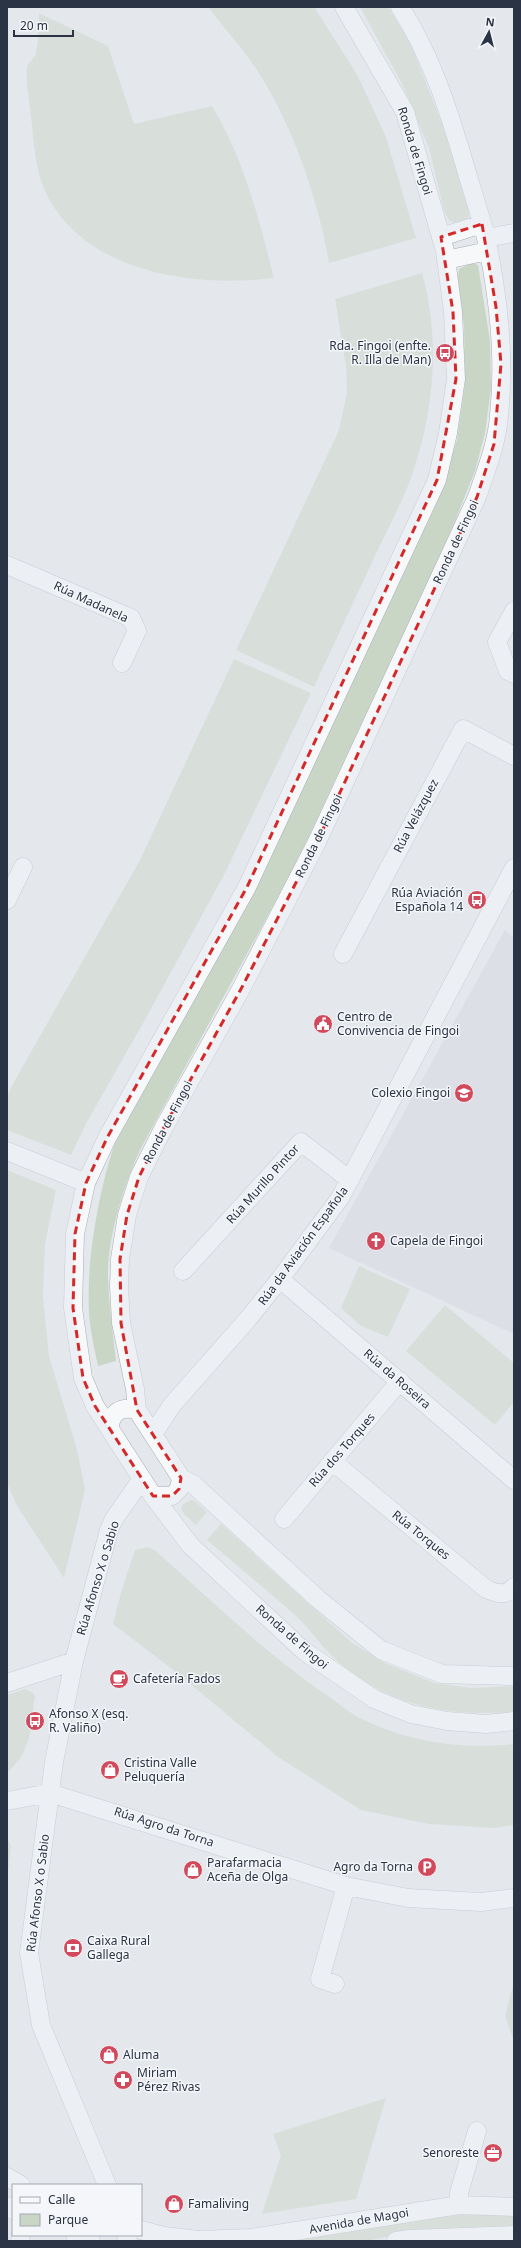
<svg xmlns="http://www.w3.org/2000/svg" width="521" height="2248" font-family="'Noto Sans',sans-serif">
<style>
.built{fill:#d2d6de}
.green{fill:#c9d6c5}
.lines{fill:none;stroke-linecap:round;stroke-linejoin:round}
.street-casing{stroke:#a9aeb7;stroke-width:19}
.street{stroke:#f7f8fa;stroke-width:18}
.marked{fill:none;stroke:#d62828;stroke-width:3;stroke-dasharray:8 5;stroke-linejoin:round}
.labels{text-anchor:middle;stroke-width:3;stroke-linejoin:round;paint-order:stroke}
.street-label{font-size:12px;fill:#2b3445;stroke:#f4f6f9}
.poi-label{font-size:12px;fill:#2b3445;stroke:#f4f6f9;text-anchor:start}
</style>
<rect width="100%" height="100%" fill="#e4e7ec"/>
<!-- built -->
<path class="built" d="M 505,930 L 514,938 L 514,1334 L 329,1248 Z"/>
<!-- green -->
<path class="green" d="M 208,7 L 314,7 L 358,76 L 386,137 L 416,238 L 329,263 C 318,198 293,126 257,70 C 242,48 224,28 208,7 Z
M 360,7 L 388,7 L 410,42 L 443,126 L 470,210 L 468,220 L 458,225 L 449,220 L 444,211 L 429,148 L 402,84 Z
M 39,13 L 108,46 L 134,124 L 212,106 C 244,159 259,219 274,278 C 194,288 83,273 45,191 C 36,171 34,146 32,125 C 31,113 25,78 27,68 C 28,62 35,58 36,52 C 39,40 38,26 39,13 Z
M 472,263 L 478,265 L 490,341 L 491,388 L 485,433 L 475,471 L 449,536 L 296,864 L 141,1148 C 124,1184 107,1238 108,1278 C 109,1306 113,1334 116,1361 L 98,1366 C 95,1352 92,1338 90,1324 C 84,1272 98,1192 115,1143 L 253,894 L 438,500 L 457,440 L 465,385 L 464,327 L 458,278 L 459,269 Z
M 422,273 C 441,339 434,414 411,478 C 401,505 386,532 374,558 C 354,601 334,644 314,687 L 236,650 L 339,430 L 347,392 L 346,367 L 335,299 Z
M 234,659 L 311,693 L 225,873 L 146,1018 L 87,1122 L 71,1155 L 7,1130 L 7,1096 L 15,1080 L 140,860 Z
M 7,1170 L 56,1190 L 45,1244 L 43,1297 L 49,1356 L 77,1449 L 85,1490 L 64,1578 L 17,1506 L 7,1483 Z
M 359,1266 L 410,1289 L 388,1337 L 361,1326 L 341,1308 Z
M 445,1305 L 514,1363 L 514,1402 L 495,1425 L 406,1351 Z
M 191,1500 L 195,1501 L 207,1512 L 196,1525 L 184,1514 L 181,1509 L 183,1504 Z
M 221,1524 L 351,1642 L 385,1663 L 434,1683 L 471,1688 L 514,1686 L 514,1711 C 452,1719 383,1704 336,1660 C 321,1646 310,1629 295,1615 C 266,1589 236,1565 207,1540 Z
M 148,1547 L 156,1551 C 211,1600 264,1652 325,1694 C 337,1702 348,1712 360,1718 C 408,1742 462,1750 514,1744 L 514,1825 L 494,1828 L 429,1824 L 361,1810 L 278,1757 L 176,1672 L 113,1624 L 122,1589 L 135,1550 Z
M 25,1689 L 32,1692 L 35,1696 L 29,1739 L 22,1756 L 8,1772 L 7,1695 Z
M 7,1838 L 11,1846 L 7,1884 Z
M 514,1982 L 514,2042 L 505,2016 Z
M 386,2098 L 356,2199 L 262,2214 L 281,2155 L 273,2134 Z
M 461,2215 L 514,2215 L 514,2230 L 391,2236 L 365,2241 L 296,2241 L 416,2217 Z"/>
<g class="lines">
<!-- street casing -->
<g class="street-casing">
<path id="street" d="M 441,237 L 482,224
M 486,238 L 514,233
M 446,260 L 488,251
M 7,565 L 131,618 L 137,631 L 122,663
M 514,611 L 497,642 L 508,671 L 514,674
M 7,900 L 23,867
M 343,954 L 463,729 L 514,756
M 7,1151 L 86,1183
M 183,1271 L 301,1142 L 350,1180
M 280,1279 L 514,1480
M 137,1410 L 135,1389 L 121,1323 L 119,1286 L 120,1259 L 127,1215 L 139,1177 L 163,1129 L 241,989 L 317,842 L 477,497 C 486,470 497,444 499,415 C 505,359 498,294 486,238 C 480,214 472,190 465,166 C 449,111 431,55 400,7
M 109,1428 C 112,1412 120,1406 137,1410 L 181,1478 L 179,1489 L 172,1496 L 153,1496 L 95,1406 L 83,1378 L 73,1308 L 75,1234 L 86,1183 L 107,1138 L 247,887 L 437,480 L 448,433 L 456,379 L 453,312 L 445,251 L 405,112 L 344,7
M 153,1434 L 172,1405 L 248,1319 L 280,1279 L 340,1198 L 514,868
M 332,1461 L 486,1589 C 496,1593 506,1597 514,1587
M 181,1478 L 194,1485 L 318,1599 L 381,1650 L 442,1674 L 514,1676
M 153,1496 L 190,1545 L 304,1651 L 374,1699 L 411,1714 L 447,1721 L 486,1724 L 514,1721
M 284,1519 L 400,1381
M 7,1683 L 74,1661
M 7,1801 L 50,1793 L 346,1886 L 408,1898 L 481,1902 L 514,1898
M 335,1984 L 320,1979 L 346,1886
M 7,2177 L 21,2185
M 107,2185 L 41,2025 L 29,1953 L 54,1762 L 74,1661 L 109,1530 L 114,1519 L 142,1479
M 459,2205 L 459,2193 L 477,2131
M 7,2206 L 13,2210
M 141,2230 L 164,2236 L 198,2240 L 251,2238 L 459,2205 L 514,2207
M 75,2235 L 91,2241
M 126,2235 L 128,2241
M 20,2241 L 21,2235
M 396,2241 L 410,2239 L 514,2235"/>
</g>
<!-- street -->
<use href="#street" class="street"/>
</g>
<!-- marked area -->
<path d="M0 0H521V2248H0ZM 482,224 L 496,307 L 501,364 L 494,444 L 477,497 L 317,842 L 241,989 L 163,1129 L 139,1177 L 127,1215 L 120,1259 L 121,1323 L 137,1410 L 181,1478 L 179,1489 L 172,1496 L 153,1496 L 95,1406 L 83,1378 L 73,1308 L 75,1234 L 86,1183 L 107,1138 L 247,887 L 437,480 L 456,379 L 453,312 L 441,237 Z" fill="#e4e7ec" fill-opacity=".55" fill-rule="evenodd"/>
<path class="marked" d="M 482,224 L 496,307 L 501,364 L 494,444 L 477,497 L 317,842 L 241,989 L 163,1129 L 139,1177 L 127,1215 L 120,1259 L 121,1323 L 137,1410 L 181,1478 L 179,1489 L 172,1496 L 153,1496 L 95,1406 L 83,1378 L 73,1308 L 75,1234 L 86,1183 L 107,1138 L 247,887 L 437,480 L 456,379 L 453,312 L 441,237 Z"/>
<!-- icons -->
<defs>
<g id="bus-disc" transform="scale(1)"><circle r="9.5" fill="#d1495b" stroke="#f4f6f9"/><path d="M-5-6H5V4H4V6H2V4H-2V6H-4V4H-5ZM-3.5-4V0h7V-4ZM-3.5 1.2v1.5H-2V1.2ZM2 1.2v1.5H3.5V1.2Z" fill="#fff"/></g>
<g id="civic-disc" transform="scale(1)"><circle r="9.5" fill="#d1495b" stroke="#f4f6f9"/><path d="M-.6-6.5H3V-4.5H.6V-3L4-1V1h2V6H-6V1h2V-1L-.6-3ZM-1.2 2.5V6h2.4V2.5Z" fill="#fff"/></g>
<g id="school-disc" transform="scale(1)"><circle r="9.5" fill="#d1495b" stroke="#f4f6f9"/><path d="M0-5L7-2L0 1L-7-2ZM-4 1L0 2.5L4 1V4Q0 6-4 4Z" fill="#fff"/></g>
<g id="church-disc" transform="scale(1)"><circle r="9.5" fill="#d1495b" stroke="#f4f6f9"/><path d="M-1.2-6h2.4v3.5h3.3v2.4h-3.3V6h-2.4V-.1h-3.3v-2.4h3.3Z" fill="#fff"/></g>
<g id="cafe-disc" transform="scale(1)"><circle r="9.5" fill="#d1495b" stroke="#f4f6f9"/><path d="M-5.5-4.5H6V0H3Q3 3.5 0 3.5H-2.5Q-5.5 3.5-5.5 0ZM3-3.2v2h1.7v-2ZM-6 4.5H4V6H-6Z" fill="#fff"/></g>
<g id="shop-disc" transform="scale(1)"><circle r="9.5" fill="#d1495b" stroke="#f4f6f9"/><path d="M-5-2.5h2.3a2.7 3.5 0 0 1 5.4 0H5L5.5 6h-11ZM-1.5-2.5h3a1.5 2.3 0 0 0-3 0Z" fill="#fff"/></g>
<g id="parking-disc" transform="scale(1)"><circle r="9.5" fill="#d1495b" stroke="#f4f6f9"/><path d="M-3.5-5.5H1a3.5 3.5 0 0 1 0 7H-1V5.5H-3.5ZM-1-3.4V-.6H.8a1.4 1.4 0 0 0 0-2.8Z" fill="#fff"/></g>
<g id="bank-disc" transform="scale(1)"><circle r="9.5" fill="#d1495b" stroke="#f4f6f9"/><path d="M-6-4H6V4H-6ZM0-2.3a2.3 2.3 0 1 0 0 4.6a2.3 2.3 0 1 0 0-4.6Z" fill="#fff"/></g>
<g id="pharmacy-disc" transform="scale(1)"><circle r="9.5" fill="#d1495b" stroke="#f4f6f9"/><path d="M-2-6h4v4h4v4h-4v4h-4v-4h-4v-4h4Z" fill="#fff"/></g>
<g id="office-disc" transform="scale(1)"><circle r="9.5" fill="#d1495b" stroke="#f4f6f9"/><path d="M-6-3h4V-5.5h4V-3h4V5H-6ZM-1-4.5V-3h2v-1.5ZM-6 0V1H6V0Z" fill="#fff"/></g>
</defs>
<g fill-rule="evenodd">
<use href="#bus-disc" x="445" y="353"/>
<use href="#bus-disc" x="477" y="900"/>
<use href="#civic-disc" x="323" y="1024"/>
<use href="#school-disc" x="464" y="1093"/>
<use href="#church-disc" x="376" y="1241"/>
<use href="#cafe-disc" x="119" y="1679"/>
<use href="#bus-disc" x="35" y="1721"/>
<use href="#shop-disc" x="110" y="1770"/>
<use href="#parking-disc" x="427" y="1867"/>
<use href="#shop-disc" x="193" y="1870"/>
<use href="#bank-disc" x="73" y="1948"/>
<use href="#shop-disc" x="109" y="2055"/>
<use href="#pharmacy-disc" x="123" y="2080"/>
<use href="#office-disc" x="493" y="2153"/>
<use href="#shop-disc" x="174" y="2204"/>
</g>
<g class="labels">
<!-- street labels -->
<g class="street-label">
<text transform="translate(415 151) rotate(73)" y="4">Ronda de Fingoi</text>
<text transform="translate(456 542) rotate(-65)" y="4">Ronda de Fingoi</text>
<text transform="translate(91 602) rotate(25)" y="4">Rúa Madanela</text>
<text transform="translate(416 816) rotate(-62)" y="4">Rúa Velázquez</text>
<text transform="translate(319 836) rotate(-64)" y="4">Ronda de Fingoi</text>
<text transform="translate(168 1122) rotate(-62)" y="4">Ronda de Fingoi</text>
<text transform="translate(263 1184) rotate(-48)" y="4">Rúa Murillo Pintor</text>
<text transform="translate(303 1246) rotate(-54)" y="4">Rúa da Aviación Española</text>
<text transform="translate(397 1379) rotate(41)" y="4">Rúa da Roseira</text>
<text transform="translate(342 1450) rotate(-49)" y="4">Rúa dos Torques</text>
<text transform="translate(421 1535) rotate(39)" y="4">Rúa Torques</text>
<text transform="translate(98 1578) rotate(-73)" y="4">Rúa Afonso X o Sabio</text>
<text transform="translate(292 1637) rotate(41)" y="4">Ronda de Fingoi</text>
<text transform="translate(164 1827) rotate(18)" y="4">Rúa Agro da Torna</text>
<text transform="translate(38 1893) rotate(-83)" y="4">Rúa Afonso X o Sabio</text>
<text transform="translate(359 2221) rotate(-10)" y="4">Avenida de Magoi</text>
</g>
<!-- poi labels -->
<g class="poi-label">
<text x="431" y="350" text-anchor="end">Rda. Fingoi (enfte.<tspan x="431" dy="14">R. Illa de Man)</tspan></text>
<text x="463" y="897" text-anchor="end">Rúa Aviación<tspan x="463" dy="14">Española 14</tspan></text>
<text x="337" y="1021">Centro de<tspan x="337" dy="14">Convivencia de Fingoi</tspan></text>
<text x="450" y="1097" text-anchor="end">Colexio Fingoi</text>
<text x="390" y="1245">Capela de Fingoi</text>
<text x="133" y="1683">Cafetería Fados</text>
<text x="49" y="1718">Afonso X (esq.<tspan x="49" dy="14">R. Valiño)</tspan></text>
<text x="124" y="1767">Cristina Valle<tspan x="124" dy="14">Peluquería</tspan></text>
<text x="207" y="1867">Parafarmacia<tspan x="207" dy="14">Aceña de Olga</tspan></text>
<text x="413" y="1871" text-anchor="end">Agro da Torna</text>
<text x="87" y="1945">Caixa Rural<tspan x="87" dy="14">Gallega</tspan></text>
<text x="123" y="2059">Aluma</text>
<text x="137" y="2077">Miriam<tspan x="137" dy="14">Pérez Rivas</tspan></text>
<text x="479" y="2157" text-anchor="end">Senoreste</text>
<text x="188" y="2208">Famaliving</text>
</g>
</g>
<!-- border -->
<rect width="521" height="2248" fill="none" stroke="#2b3445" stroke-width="16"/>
<!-- legend -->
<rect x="12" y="2184" width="130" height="52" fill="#f4f6f9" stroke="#a4a8b1"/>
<rect x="20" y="2197" width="20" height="6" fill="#f7f8fa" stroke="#a4a8b1"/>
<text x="48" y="2204" font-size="12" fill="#2b3445">Calle</text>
<rect x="20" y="2214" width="20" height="12" fill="#c9d6c5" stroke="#a4a8b1"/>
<text x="48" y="2224" font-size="12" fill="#2b3445">Parque</text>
<!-- north arrow -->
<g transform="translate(489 32) rotate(7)" stroke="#f4f6f9" stroke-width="3" paint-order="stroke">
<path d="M0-3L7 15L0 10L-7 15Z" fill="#2b3445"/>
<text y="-6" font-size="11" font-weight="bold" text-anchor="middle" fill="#2b3445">N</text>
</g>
<!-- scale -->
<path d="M14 30v6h59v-6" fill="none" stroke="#2b3445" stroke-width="2"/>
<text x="20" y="30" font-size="12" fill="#2b3445" stroke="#f4f6f9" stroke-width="3" paint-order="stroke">20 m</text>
</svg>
